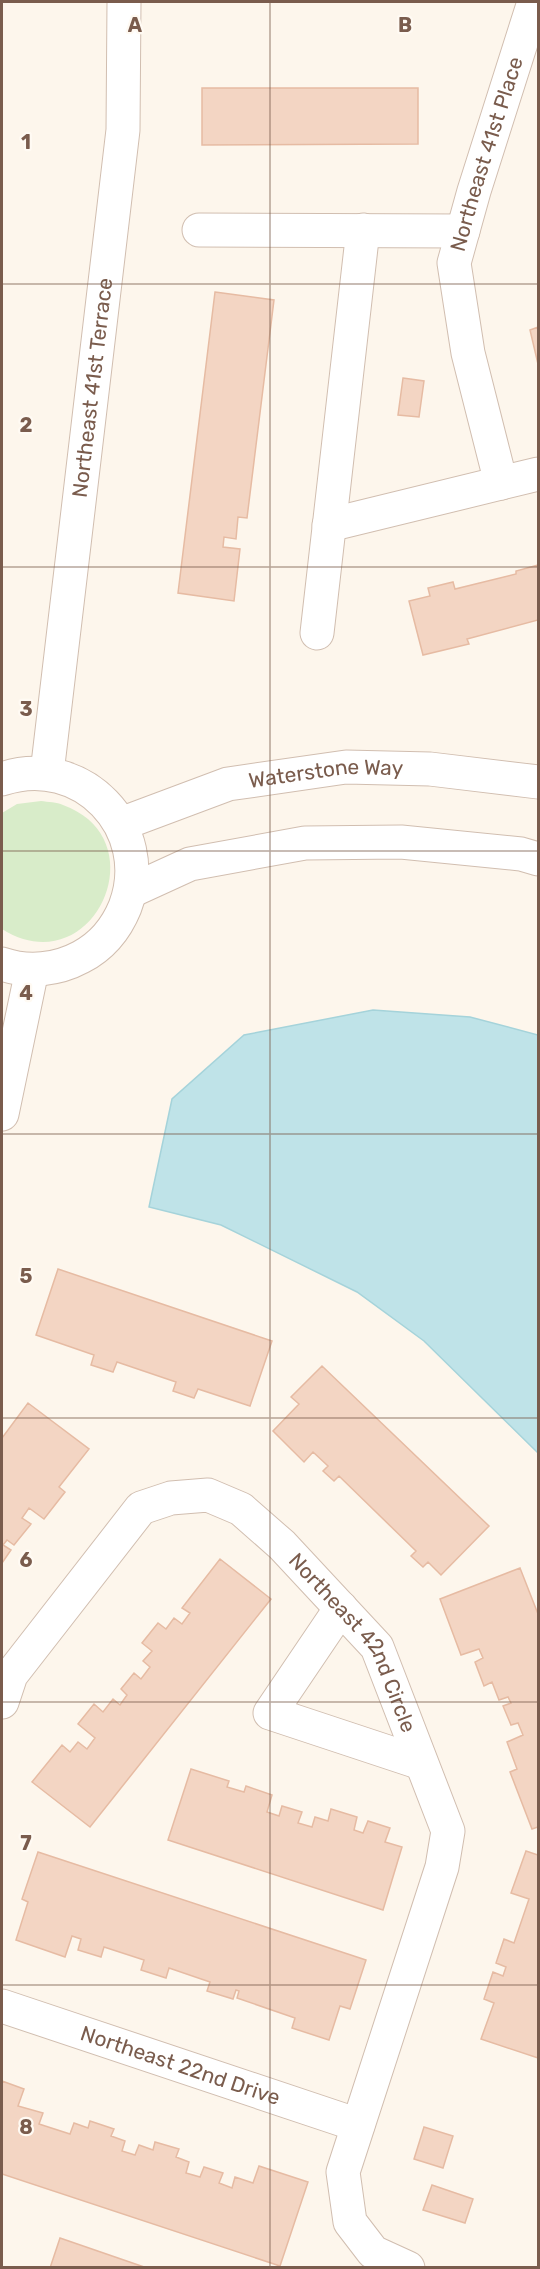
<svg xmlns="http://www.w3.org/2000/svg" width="540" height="2269" font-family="Rubik,sans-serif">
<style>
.green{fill:#d8ecc9}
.water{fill:#bfe3e8;stroke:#a5d3da;stroke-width:1.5}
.building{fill:#f3d5c3;stroke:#e6bba3;stroke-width:1.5}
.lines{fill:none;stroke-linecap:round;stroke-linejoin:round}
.minor-casing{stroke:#d1beb0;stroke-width:35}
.minor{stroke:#fff;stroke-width:33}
.grid{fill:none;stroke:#7a5c4d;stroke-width:1.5;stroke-opacity:0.55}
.labels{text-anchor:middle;stroke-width:4.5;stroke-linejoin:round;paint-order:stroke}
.street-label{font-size:21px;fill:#7a5c4d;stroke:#fffaf3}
.grid-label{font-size:20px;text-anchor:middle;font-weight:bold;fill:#7a5c4d;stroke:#fffaf3;stroke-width:4.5;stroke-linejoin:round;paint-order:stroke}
</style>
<rect width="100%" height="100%" fill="#fdf6ec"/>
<!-- green -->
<path class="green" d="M 41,801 C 48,802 57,802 63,805 C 160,840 92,986 2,929 L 2,813 L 17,804 Z"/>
<!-- water -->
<path class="water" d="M 373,1010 L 470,1017 L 538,1035 L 538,1453 L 424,1341 L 357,1292 L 221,1225 L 149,1207 L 172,1099 L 244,1035 Z"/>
<!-- building -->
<path class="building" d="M 202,88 L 418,88 L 418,144 L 202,145 Z
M 215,292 L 274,300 L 247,518 L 238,517 L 236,539 L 224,537 L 223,547 L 240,549 L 234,601 L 178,593 Z
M 538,327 L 538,364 L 530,330 Z
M 403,378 L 424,381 L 419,417 L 398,415 Z
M 538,565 L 538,620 L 467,639 L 469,644 L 423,655 L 409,601 L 430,596 L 428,588 L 453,582 L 455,589 L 516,574 L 516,571 Z
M 58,1269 L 272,1341 L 250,1406 L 198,1389 L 194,1398 L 173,1391 L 176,1382 L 117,1362 L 113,1372 L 91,1365 L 94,1355 L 36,1335 Z
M 322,1366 L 489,1526 L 441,1575 L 428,1562 L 423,1567 L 411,1556 L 416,1551 L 339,1476 L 334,1481 L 323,1471 L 328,1466 L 313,1452 L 304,1462 L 273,1431 L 299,1404 L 291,1397 Z
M 28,1403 L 89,1449 L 59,1487 L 65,1492 L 44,1519 L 29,1508 L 22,1518 L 31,1524 L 14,1545 L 7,1540 L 3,1545 L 11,1550 L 2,1563 L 2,1438 Z
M 220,1559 L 271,1599 L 90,1827 L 32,1782 L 62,1745 L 70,1752 L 78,1742 L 87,1749 L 95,1738 L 78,1724 L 94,1704 L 103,1712 L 113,1699 L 120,1705 L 127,1695 L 121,1689 L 134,1673 L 141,1679 L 150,1667 L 143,1661 L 152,1651 L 142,1643 L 158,1623 L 166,1629 L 174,1618 L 182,1624 L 190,1613 L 182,1608 Z
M 520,1568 L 538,1614 L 538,1827 L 532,1829 L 510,1772 L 517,1769 L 507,1742 L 523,1735 L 518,1723 L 511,1725 L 503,1706 L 511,1703 L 508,1697 L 499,1700 L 492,1682 L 484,1686 L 475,1662 L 483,1658 L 479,1649 L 461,1655 L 440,1599 Z
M 191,1769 L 229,1781 L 227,1787 L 244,1792 L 246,1786 L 272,1795 L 267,1812 L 279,1816 L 282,1806 L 302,1812 L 298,1823 L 312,1827 L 315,1817 L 328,1821 L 331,1809 L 357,1817 L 354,1830 L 363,1833 L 368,1821 L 390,1828 L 385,1842 L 402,1847 L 383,1910 L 168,1840 Z
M 526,1851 L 538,1855 L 538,2058 L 481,2039 L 494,2003 L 484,1999 L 493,1972 L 503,1976 L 506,1967 L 496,1963 L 504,1939 L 514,1943 L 529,1899 L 511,1893 Z
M 38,1852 L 366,1960 L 350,2009 L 340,2006 L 329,2040 L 292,2028 L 295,2018 L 237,1998 L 239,1991 L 236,1990 L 233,1999 L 207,1991 L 210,1982 L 169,1968 L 166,1978 L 141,1970 L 144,1960 L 104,1947 L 101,1957 L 78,1950 L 81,1939 L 72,1936 L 65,1957 L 16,1940 L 28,1902 L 22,1899 Z
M 2,2081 L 24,2089 L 18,2106 L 43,2113 L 39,2124 L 70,2134 L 74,2123 L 88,2128 L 90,2121 L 114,2129 L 111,2136 L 125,2141 L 122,2151 L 135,2155 L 139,2145 L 153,2150 L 155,2142 L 179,2149 L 176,2157 L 189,2162 L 186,2173 L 200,2177 L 204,2167 L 223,2173 L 219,2183 L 232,2188 L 235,2177 L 253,2183 L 259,2166 L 308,2182 L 280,2266 L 2,2174 Z
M 424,2127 L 453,2136 L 443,2168 L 414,2159 Z
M 432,2185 L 473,2199 L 465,2223 L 423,2210 Z
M 60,2238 L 147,2268 L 50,2268 Z"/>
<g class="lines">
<!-- minor casing -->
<g class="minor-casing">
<g id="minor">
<path d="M 199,230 L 463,231"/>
<path id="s1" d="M 501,483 L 468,353 L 454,263 L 474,191 L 534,2"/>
<path d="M 329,525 L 538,474"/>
<path d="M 317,633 L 363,230"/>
<path id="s2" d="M 47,773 L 123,130 L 124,2"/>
<path d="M 2,779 C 81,752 155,828 125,907 C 116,929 102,946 81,957 C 57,970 28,973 2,964"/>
<path id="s3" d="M 121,824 L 228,784 L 346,767 L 430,769 L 538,782"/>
<path d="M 131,891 L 190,864 L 305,843 L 401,842 L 521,854 L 538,859"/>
<path d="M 2,1114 L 32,970"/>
<path d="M 341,1608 L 270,1713 L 421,1763"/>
<path id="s4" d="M 2,1702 L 11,1675 L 141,1508 L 171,1498 L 208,1495 L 241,1509 L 282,1545 L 377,1647 L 448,1831 L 442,1867 L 343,2172 L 350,2222 L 373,2252 L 408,2268"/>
<path id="s5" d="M 2,2006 L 358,2125"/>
</g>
</g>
<!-- minor -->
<use href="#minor" class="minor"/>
</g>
<!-- grid -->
<path class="grid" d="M 270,2 L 270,2268M 2,284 L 538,284M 2,567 L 538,567M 2,851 L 538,851M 2,1134 L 538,1134M 2,1418 L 538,1418M 2,1702 L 538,1702M 2,1985 L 538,1985"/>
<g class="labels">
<!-- street labels -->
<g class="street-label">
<text dy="7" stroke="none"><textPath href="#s1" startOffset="339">Northeast 41st Place</textPath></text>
<text dy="7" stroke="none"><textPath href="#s2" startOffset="388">Northeast 41st Terrace</textPath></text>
<text dy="7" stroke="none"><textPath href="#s3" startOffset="213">Waterstone Way</textPath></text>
<text dy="7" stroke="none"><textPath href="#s4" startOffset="522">Northeast 42nd Circle</textPath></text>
<text dy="7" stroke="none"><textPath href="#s5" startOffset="188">Northeast 22nd Drive</textPath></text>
</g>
</g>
<g class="grid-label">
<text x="135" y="32">A</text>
<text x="405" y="32">B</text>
<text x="26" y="149">1</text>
<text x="26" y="432">2</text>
<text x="26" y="716">3</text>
<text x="26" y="1000">4</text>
<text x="26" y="1283">5</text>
<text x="26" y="1567">6</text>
<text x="26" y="1850">7</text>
<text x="26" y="2134">8</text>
</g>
<!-- border -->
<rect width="540" height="2269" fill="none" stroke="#7a5c4d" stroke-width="6"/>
</svg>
